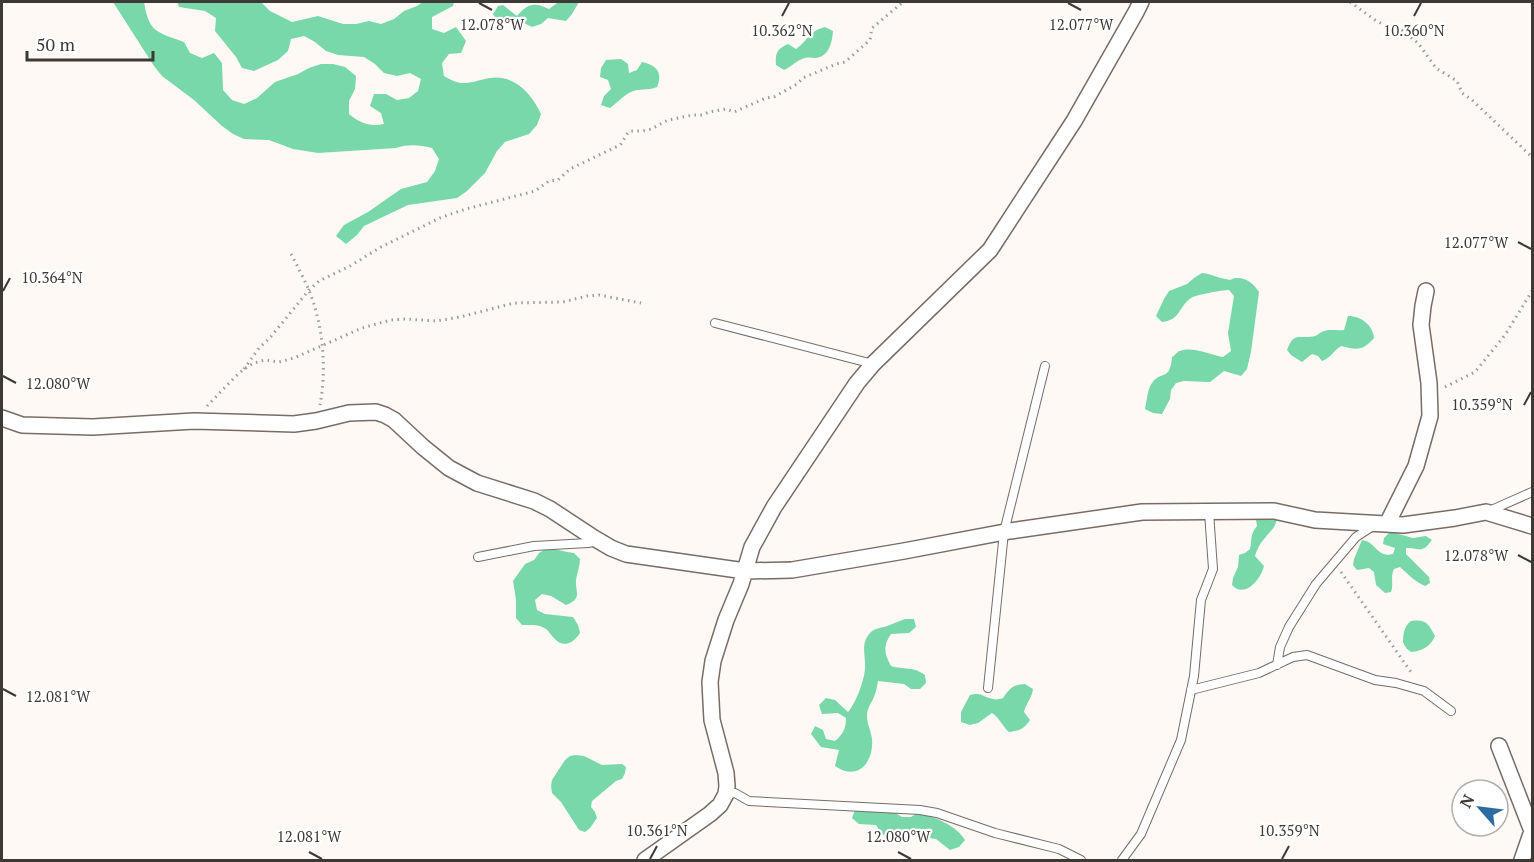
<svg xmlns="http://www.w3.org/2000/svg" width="1534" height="862" font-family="'PT Serif',serif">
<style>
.forest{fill:#78d8aa}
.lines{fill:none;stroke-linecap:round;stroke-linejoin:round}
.lane-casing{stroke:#786c65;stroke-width:10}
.street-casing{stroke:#786c65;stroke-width:18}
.path{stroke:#a09a97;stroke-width:3;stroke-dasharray:1.5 4.5;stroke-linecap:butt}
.lane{stroke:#fff;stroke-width:8}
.street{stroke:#fff;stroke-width:15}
.ticks{fill:none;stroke:#3f3936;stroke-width:2}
.ticks-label{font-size:15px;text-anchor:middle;fill:#3f3936;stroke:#fff;stroke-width:4.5;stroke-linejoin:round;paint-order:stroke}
</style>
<rect width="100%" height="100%" fill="#fef9f5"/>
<!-- forest -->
<path class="forest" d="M 113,2 L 144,2 C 149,33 157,32 184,42 L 190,53 L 202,58 L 214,53 L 222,63 L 223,90 L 232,100 L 244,104 L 257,98 L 275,82 L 298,74 L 309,68 L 321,64 L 333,64 L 345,67 L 356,76 L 355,89 L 349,101 L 349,114 C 360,123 369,127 384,124 L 381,113 L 370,106 L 374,94 L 386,94 L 397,100 L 409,98 L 418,91 L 421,79 L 410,73 L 397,76 L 384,73 L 375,64 L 364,57 L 338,55 L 326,51 L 315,42 L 304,36 L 291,39 L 288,51 L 278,60 L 254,71 L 242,68 L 236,57 L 215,31 L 216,18 L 205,11 L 179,7 L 177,2 L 261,2 L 270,11 L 292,22 L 318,16 L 343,24 L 356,24 L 369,21 L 381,24 L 394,19 L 404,11 L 417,6 L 423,2 L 454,2 L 453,6 L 432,17 L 432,29 L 444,33 L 456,27 L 466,41 L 461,53 L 449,54 L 442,63 L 444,76 C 463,88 469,82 490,78 C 514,74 532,94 541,114 L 537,125 L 529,134 L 505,142 L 497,151 L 485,173 L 467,191 L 457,198 L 408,205 L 364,226 L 357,235 L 346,244 L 336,236 L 344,225 L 368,212 L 401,189 L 427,182 L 435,171 L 439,159 L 432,148 C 419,145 409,144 396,148 L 318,153 L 293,149 L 269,140 L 244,139 L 233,134 L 222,126 L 194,100 L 162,76 L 154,66 Z
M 557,2 L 579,2 L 572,14 L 566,21 L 548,18 L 541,24 L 532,27 L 516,19 L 498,22 L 493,14 L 498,6 L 503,5 L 517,16 C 528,3 534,2 549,9 L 557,3 Z
M 825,27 L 833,31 C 832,43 829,57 815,58 C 813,58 808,57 805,58 C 798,59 791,67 784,70 L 776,65 C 775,53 777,49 788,44 L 796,49 C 809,40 807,32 825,27 Z
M 621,59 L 628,64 L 629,73 L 637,70 L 642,62 C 657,65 663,73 657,87 C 647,91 639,88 631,92 C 624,95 617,103 610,108 L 601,105 L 604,96 L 611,89 L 608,80 L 600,77 L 601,68 L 606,60 Z
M 1202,273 C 1212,274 1217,278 1226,279 C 1233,281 1229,279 1236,278 C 1246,277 1254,284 1259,292 L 1251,352 L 1247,369 L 1241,376 L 1224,371 L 1210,382 L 1184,381 L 1176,383 L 1171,390 L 1170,399 L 1162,414 L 1153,413 L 1145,409 C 1147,401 1147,390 1152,383 C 1161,370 1170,382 1172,357 C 1174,356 1178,351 1180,351 C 1193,346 1211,355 1223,357 L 1231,351 L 1228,333 L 1234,296 L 1229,290 C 1222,290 1195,295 1191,298 C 1178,307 1181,320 1162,322 L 1156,316 L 1164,299 L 1169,291 L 1187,284 L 1194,278 Z
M 1348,316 C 1361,316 1373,325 1374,338 C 1363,351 1357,350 1341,346 C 1333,351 1331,358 1322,361 L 1318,356 L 1312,354 L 1302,362 L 1291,355 L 1287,350 C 1294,330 1300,340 1315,336 C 1318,335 1320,332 1324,331 C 1330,329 1337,331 1344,330 Z
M 1260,516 L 1277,517 C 1276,528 1271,530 1265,538 C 1260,543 1257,549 1255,556 L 1264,566 C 1261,579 1245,599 1232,585 L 1233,578 L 1238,567 L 1239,555 L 1245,553 L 1250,549 C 1252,540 1250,534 1257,526 L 1256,520 Z
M 1389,533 L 1395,533 L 1413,538 L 1426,536 L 1432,540 C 1421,555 1420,547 1406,548 L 1406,554 L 1429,577 L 1430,583 L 1425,586 C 1415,582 1408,574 1400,567 L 1394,569 C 1390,577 1394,584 1391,592 L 1385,593 L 1376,585 L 1374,572 L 1369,568 L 1357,570 L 1353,565 L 1354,559 L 1362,540 C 1377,542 1376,558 1393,554 L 1395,548 L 1383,544 L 1384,538 Z
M 547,548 C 556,549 565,552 574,553 L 580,559 C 580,566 577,573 576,580 C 575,593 583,598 566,605 L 551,596 L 542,594 L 535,600 L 537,610 L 545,614 L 573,617 L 578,625 L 580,633 C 572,645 562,648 553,637 C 551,635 548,630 546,629 C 540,624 530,625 522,625 L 516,618 L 516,600 L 513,581 L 525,564 L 534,560 L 539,553 Z
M 905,619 L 914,619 L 916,627 L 909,633 L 891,634 C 883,645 884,654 891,666 C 904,670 913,666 925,675 L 926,683 L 920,689 L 911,689 L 904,684 L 878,681 C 877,687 876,693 873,699 C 870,705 867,709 867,716 C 867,724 871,731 872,739 C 874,762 858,782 835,766 L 839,750 L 821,747 L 811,734 L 815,726 L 823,730 L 826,739 L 835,741 C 843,734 846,729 846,718 L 838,713 L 822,714 L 819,705 L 826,698 L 835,700 L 848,712 C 856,703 864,681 865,669 C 866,656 860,644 870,633 C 875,628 881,628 887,626 C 893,624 899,621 905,619 Z
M 1411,621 C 1426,619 1428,623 1435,636 C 1431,646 1422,651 1411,652 L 1406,648 L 1403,642 C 1403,635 1404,626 1411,621 Z
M 1025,684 L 1033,689 C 1032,698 1026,703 1024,712 L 1030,720 C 1024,729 1019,731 1009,732 C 1002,726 1000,718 992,713 L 978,723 L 970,725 L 961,722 L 961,712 L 970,695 C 983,692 982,697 993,699 C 995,700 1001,699 1003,698 C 1010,688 1012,685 1025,684 Z
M 576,755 L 584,756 L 602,765 L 622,764 L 626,767 L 625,773 L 622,779 L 616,781 L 592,801 L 591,807 L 595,812 L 597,818 L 590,828 L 585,832 L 579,830 L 561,802 L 552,793 L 551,786 L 552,780 L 565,760 L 570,756 Z
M 857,809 L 875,812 L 894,812 L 902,817 L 911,817 L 919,812 C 936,818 956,825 965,840 L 959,847 L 950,850 L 936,839 L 919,836 L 903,829 L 888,839 L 881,833 L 876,825 L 859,824 L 852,818 L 855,810 Z"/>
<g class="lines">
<!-- lane casing -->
<g class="lane-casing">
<path id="lane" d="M 715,323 L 873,364
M 1487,512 L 1532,492
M 478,557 L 534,546 L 588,543 L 598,541
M 1277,665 L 1280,647 L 1289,627 L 1316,584 L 1356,537 L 1373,526
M 988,688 L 1004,532 L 1045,366
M 1191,690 L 1259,673 L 1293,657 L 1307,655 L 1375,680 L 1396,683 L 1424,691 L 1451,711
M 726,794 L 735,793 L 749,801 L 920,810 L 937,813 L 995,833 L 1059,849 L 1081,860
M 1122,860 L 1141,834 L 1181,740 L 1194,676 L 1201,600 L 1213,569 L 1209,512"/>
</g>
<!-- street casing -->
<g class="street-casing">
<path id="street" d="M 2,418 L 22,425 L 93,427 L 194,421 L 294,424 L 316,421 L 349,413 L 376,412 L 385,415 L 394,420 L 423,447 L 449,468 L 477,483 L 534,501 L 550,509 L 594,538 L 611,548 L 626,554 L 745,571 L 792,570 L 904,551 L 1010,531 L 1142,512 L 1274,511 L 1315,520 L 1403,525 L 1455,518 L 1486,512 L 1532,526
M 1387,524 L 1416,466 L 1430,416 L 1429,383 L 1421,325 L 1423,306 L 1426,291
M 1499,746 L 1532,831 L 1522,860
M 645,860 L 710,814 L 720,805 L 726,794 L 727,786 L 726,773 L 712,720 L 710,682 L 713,661 L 726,620 L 741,584 L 752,547 L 774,507 L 857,383 L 873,364 L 990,250 L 1074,121 L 1136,12 L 1141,2"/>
</g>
<!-- path -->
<path class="path" d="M 1350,2 L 1375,20 L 1386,26 L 1398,27 L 1418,43 L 1436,68 L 1457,81 L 1462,93 L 1472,100 L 1532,157
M 291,254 C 297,265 303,277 308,288 C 323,323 327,368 320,405
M 244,369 L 259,348 L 269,339 L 309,290 L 319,281 L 350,266 L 381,247 L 442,217 L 466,209 L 535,191 L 549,181 L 558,180 L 570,169 L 620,145 C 624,141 625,135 630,131 L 643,131 L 651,129 L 668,120 L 693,115 L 702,115 L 709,112 L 726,109 L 734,112 L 766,98 L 774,97 L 797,84 L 803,78 L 836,64 L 845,62 L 870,40 L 872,28 L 903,2
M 1445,387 L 1475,372 L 1505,335 L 1532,291
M 207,406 L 234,378 L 244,369 L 254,363 L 265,360 L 279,362 L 294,358 L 362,328 L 391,320 L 405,319 L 437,321 L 460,317 L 514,303 L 563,302 L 587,296 L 599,295 L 641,303
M 1341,572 L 1413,675"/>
<!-- lane -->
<use href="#lane" class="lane"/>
<!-- street -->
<use href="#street" class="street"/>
</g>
<!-- ticks -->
<path class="ticks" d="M 479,3 L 492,10M 1068,3 L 1081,10M 782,16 L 789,3M 1414,16 L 1421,3M 1518,242 L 1531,249M 3,291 L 10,278M 3,376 L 16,383M 1524,405 L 1531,392M 1518,555 L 1531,562M 3,689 L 16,696M 309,852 L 322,859M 898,852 L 911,859M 650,859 L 657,846M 1282,859 L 1289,846"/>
<g class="ticks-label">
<text x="492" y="30">12.078°W</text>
<text x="1081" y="30">12.077°W</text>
<text x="782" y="36">10.362°N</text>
<text x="1414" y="36">10.360°N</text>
<text x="1476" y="248">12.077°W</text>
<text x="52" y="283">10.364°N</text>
<text x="58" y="389">12.080°W</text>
<text x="1482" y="410">10.359°N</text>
<text x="1476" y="561">12.078°W</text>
<text x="58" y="702">12.081°W</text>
<text x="657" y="836">10.361°N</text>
<text x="1289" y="836">10.359°N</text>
<text x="309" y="842">12.081°W</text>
<text x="898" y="842">12.080°W</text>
</g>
<!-- border -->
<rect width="1534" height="862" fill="none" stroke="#3f3936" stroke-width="6"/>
<!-- north arrow -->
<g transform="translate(1480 808) rotate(298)"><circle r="28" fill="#ffffff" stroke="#b2b0af" stroke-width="1.5"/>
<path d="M0-4.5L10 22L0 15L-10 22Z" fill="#2c6ca3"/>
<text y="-9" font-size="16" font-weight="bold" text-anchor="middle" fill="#3f3936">N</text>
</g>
<!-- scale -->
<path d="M27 51v9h126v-9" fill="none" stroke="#3f3936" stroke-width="3"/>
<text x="36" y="51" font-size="18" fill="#3f3936" stroke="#ffffff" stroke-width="4.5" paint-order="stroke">50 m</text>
</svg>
